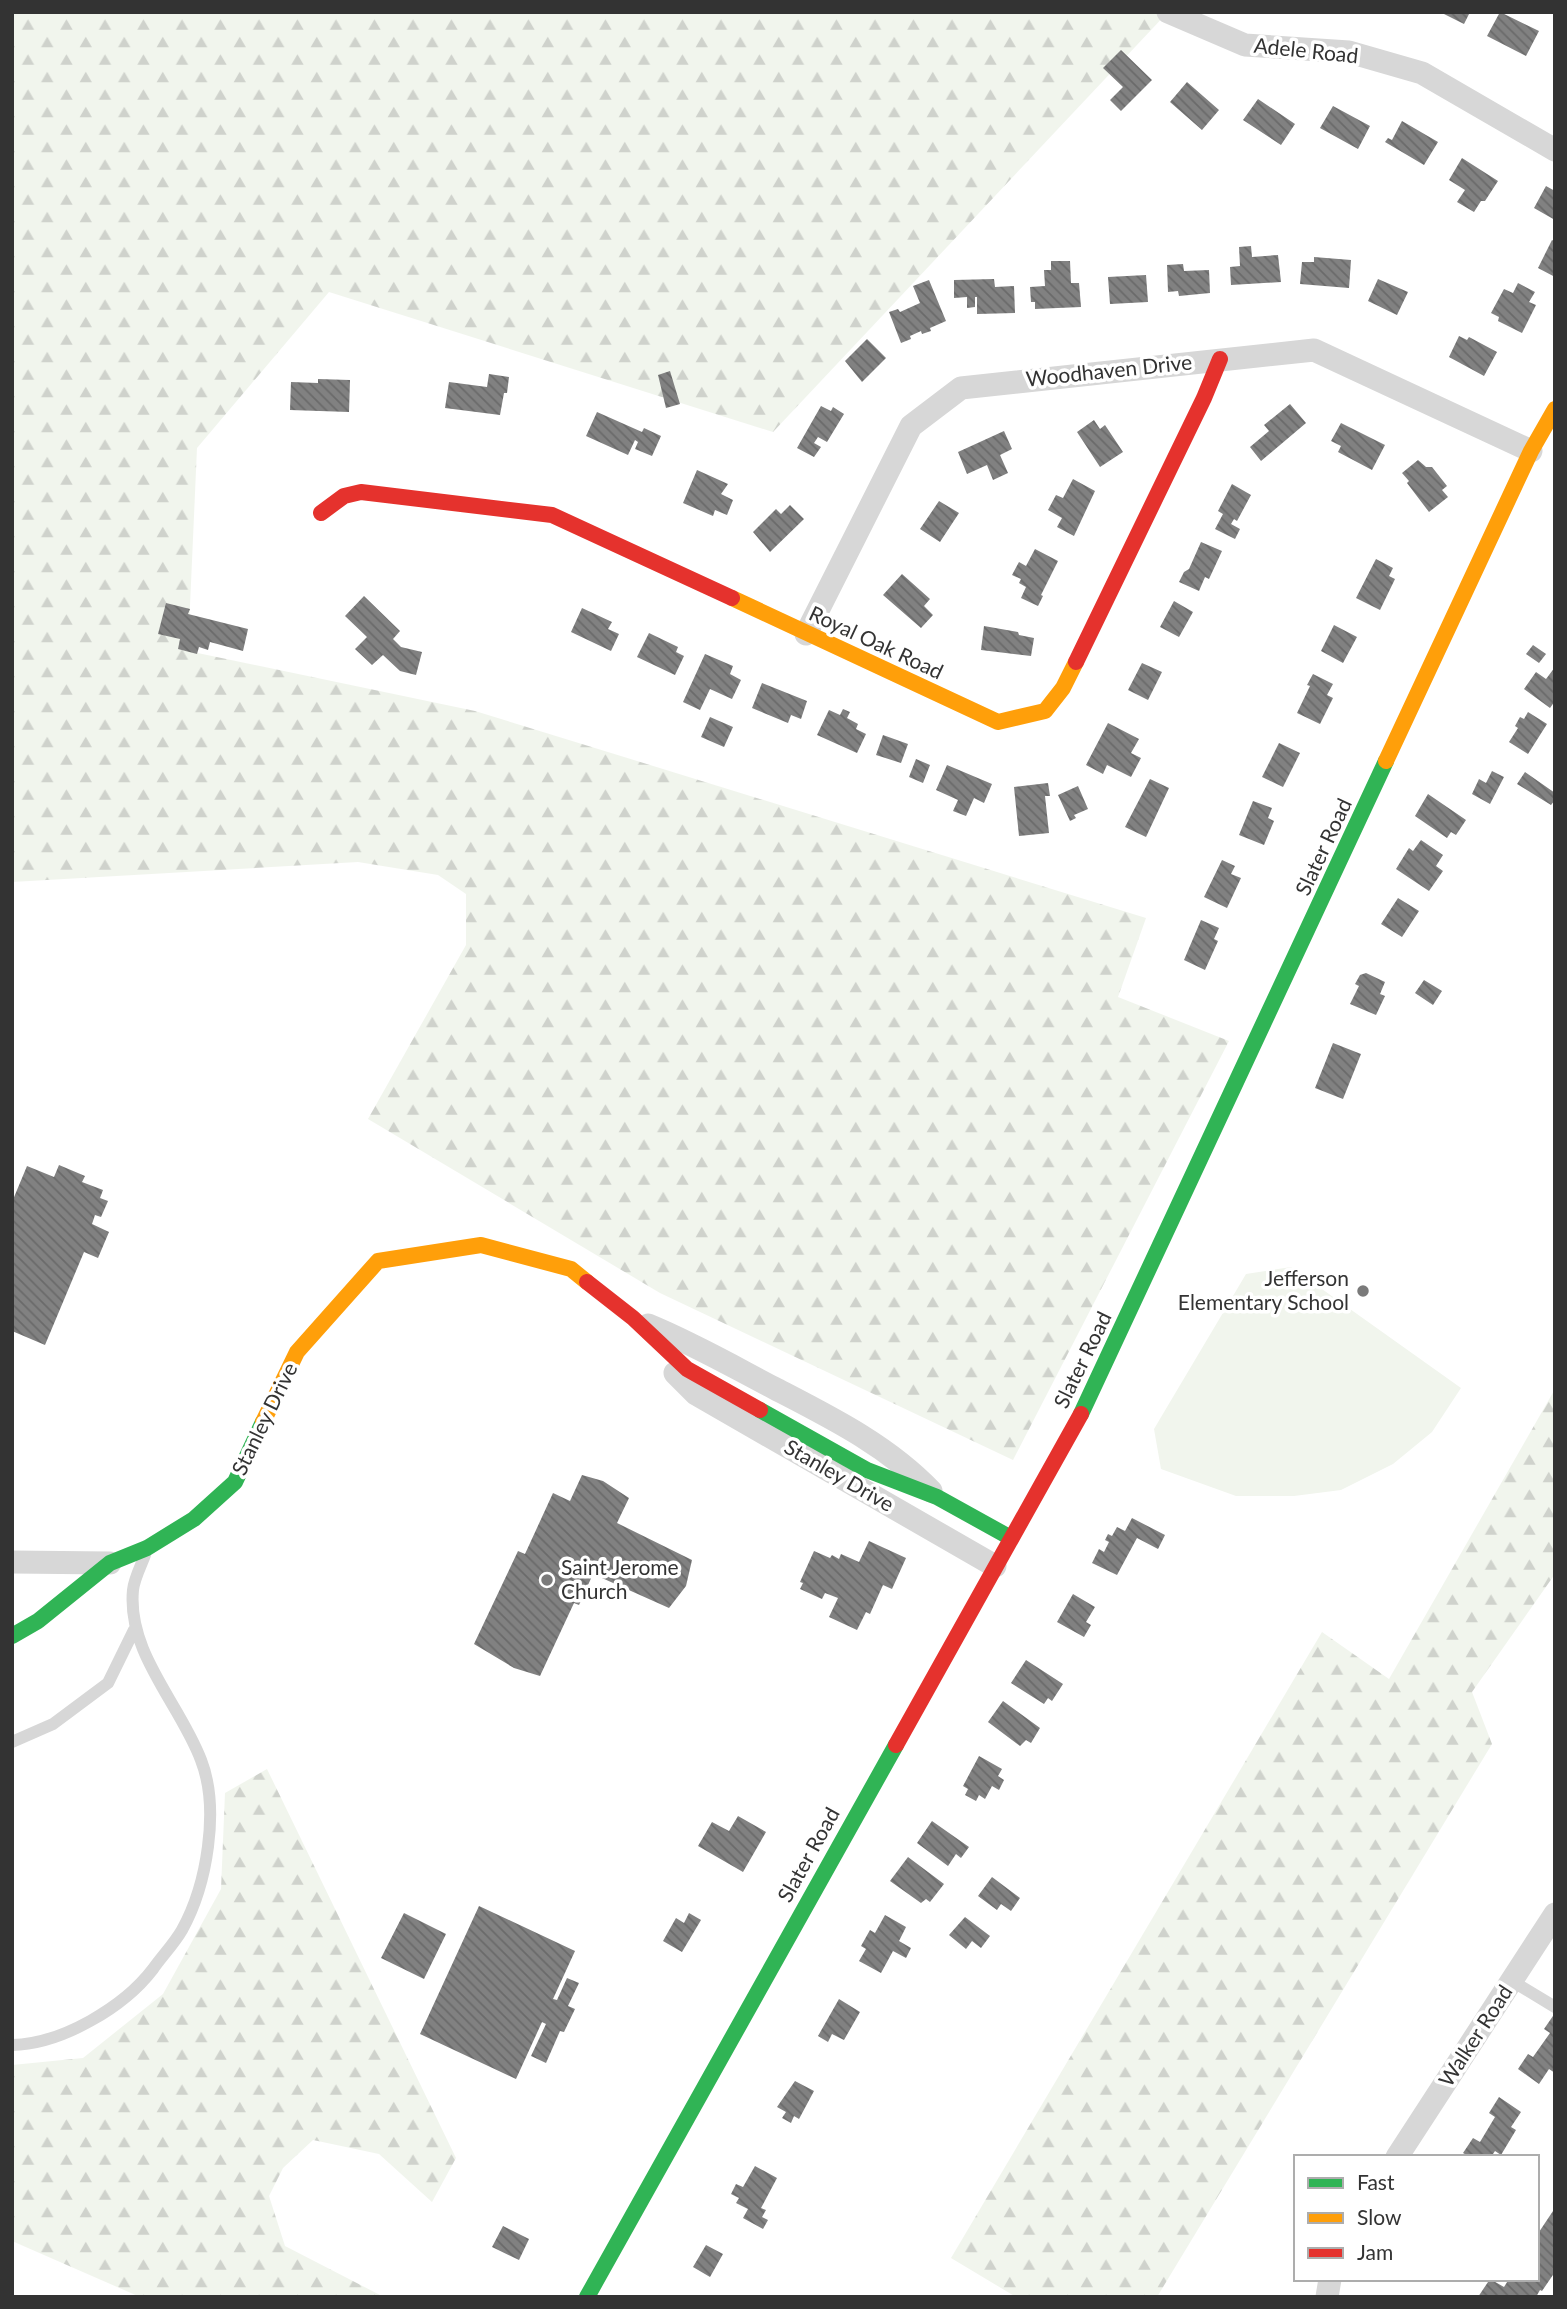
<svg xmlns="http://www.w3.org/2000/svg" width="1567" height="2309" font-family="Lato,sans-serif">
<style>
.forest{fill:url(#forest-firs)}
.garden{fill:#f1f5ed}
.building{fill:url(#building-back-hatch)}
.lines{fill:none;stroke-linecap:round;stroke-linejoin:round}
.lane{stroke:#d7d7d7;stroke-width:12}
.street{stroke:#d7d7d7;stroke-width:23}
.fast{stroke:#30b455;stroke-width:16}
.slow{stroke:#ff9f0a;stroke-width:16}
.jam{stroke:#e5322d;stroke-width:16}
.poi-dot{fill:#7a7a7a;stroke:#fff;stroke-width:2.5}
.labels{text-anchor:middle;stroke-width:7;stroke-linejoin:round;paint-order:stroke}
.street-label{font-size:21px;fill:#333;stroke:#fff}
.poi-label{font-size:21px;fill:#333;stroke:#fff;text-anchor:end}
</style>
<defs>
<pattern id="forest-firs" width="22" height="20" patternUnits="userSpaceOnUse" patternTransform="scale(1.75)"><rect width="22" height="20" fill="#f1f5ed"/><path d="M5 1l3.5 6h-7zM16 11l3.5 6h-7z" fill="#cfd2cc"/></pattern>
<pattern id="building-back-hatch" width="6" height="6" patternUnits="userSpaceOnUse" patternTransform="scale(1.75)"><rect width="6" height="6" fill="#818181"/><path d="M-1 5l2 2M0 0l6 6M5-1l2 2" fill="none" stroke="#6a6a6a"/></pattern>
</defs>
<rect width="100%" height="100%" fill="#fff"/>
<!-- forest -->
<path class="forest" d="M 12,12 L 1168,12 L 773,432 L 329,292 L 197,448 L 188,651 L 475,711 L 1146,918 L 1118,997 L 1229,1041 L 1013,1460 L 660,1293 L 368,1119 L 466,945 L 466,894 L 438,875 L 358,862 L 12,882 Z
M 1555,1389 L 1555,1574 L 1472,1692 L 1492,1744 L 1157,2297 L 1016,2297 L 951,2258 L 1322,1632 L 1389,1679 Z
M 267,1769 L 456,2158 L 432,2202 L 379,2154 L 313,2140 L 283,2168 L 269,2196 L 285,2246 L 380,2295 L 379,2297 L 140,2297 L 12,2241 L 12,2065 L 83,2058 L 163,1994 L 221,1889 L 225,1793 Z"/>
<!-- garden -->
<path class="garden" d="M 1291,1267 L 1461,1388 L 1432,1432 L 1393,1464 L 1341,1490 L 1294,1496 L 1236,1496 L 1161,1469 L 1154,1429 L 1246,1274 Z"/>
<!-- building -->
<path class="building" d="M 1440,12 L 1470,12 L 1464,24 Z
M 1500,12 L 1539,31 L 1526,56 L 1487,36 Z
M 1121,50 L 1152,80 L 1121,111 L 1110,100 L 1123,87 L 1103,68 Z
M 1187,82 L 1219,110 L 1202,130 L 1170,102 Z
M 1258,99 L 1295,124 L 1281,145 L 1243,120 Z
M 1333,106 L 1370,126 L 1358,149 L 1320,128 Z
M 1402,121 L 1438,142 L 1424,165 L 1385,142 L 1388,138 L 1392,140 Z
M 1462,158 L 1498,181 L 1485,201 L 1481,201 L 1474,212 L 1457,202 L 1465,190 L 1449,180 Z
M 1546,186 L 1555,191 L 1555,220 L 1534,208 Z
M 1552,240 L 1555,242 L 1555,277 L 1538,268 Z
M 1251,246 L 1252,257 L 1278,255 L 1281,282 L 1231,285 L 1230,267 L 1240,266 L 1239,247 Z
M 1314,257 L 1351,260 L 1349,288 L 1300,284 L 1302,262 L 1314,262 Z
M 1051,261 L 1070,261 L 1071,283 L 1079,283 L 1081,307 L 1035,309 L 1035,302 L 1031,302 L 1030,287 L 1045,286 L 1044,270 L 1051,270 Z
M 1183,264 L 1184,271 L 1209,270 L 1210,293 L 1179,296 L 1178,291 L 1168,292 L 1167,265 Z
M 1146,275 L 1148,302 L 1110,304 L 1108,277 Z
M 994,279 L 995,287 L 1014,286 L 1015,313 L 977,314 L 977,297 L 975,297 L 975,307 L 967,308 L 967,297 L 954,298 L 954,280 Z
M 1378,279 L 1408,292 L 1397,315 L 1368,301 Z
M 929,280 L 946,321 L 930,328 L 931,331 L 922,334 L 921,331 L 910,336 L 911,339 L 901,343 L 889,312 L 898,309 L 900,312 L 920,303 L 913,286 Z
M 1518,283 L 1535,292 L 1529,302 L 1536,305 L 1522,333 L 1498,321 L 1499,317 L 1491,313 L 1504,289 L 1513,293 Z
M 1459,336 L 1467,340 L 1469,337 L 1497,352 L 1484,376 L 1449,357 Z
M 867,339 L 886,358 L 862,382 L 845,361 Z
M 670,371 L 680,404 L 666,408 L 658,375 Z
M 489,374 L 509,377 L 507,393 L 504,393 L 500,415 L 445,408 L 449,382 L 487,387 Z
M 318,379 L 350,380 L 349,412 L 290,410 L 291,382 L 318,383 Z
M 1290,404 L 1306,423 L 1261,461 L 1250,447 L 1269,431 L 1264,425 Z
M 821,406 L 831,411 L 833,407 L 844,414 L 827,442 L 818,437 L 814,443 L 821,447 L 814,457 L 797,448 Z
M 597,412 L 642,432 L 644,428 L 661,436 L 652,456 L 635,449 L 638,442 L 635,440 L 628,455 L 586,436 Z
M 1094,420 L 1100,429 L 1105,425 L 1123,452 L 1100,467 L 1077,432 Z
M 1341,423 L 1385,445 L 1372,470 L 1338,452 L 1341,446 L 1331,441 Z
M 1004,431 L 1012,449 L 1000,455 L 1008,473 L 993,480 L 987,465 L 967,474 L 958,452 Z
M 1418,460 L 1426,467 L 1432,467 L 1447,486 L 1442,490 L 1448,497 L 1429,512 L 1407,483 L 1409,481 L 1402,473 Z
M 697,470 L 728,484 L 721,494 L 733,500 L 727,515 L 715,510 L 713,516 L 683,503 Z
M 1073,479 L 1095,491 L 1074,536 L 1057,527 L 1062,518 L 1048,510 L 1056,495 L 1063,498 Z
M 1232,484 L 1251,495 L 1237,521 L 1234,519 L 1231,524 L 1240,529 L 1235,539 L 1215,529 L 1223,514 L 1218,511 Z
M 939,501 L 959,513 L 940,542 L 920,529 Z
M 790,505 L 804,519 L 770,552 L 753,532 L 776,509 L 781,514 Z
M 1201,542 L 1222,551 L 1209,579 L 1205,577 L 1199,591 L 1179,582 L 1184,572 L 1189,569 Z
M 1035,549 L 1058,561 L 1041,595 L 1043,596 L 1038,606 L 1021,598 L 1026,587 L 1019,583 L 1021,579 L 1012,575 L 1019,562 L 1026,566 Z
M 1376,559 L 1393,568 L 1389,576 L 1395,579 L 1380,610 L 1356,598 Z
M 902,574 L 930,599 L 924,606 L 933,615 L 921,628 L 883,595 Z
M 364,596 L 400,631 L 393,639 L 401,647 L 422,652 L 416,675 L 400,671 L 383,655 L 372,665 L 355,649 L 367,637 L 345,616 Z
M 1174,601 L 1193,612 L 1179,637 L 1160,627 Z
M 166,603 L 190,609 L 188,614 L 248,629 L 243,651 L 210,642 L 208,650 L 199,647 L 197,654 L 178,649 L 180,639 L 158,634 Z
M 582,608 L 612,622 L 608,629 L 619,634 L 611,651 L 571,632 Z
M 1334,625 L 1357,637 L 1343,663 L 1321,651 Z
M 984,626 L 1018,632 L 1019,635 L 1034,638 L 1031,656 L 981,650 Z
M 649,633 L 678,647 L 676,652 L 684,656 L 675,675 L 637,657 Z
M 1533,645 L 1546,654 L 1539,663 L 1526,654 Z
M 705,654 L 733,666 L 730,674 L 741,680 L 732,699 L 710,689 L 700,710 L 683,702 Z
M 1142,663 L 1162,672 L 1148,700 L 1128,690 Z
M 1555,667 L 1555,701 L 1550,708 L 1524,689 L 1536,672 L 1546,679 Z
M 1313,674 L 1333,684 L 1327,695 L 1333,698 L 1320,724 L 1297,713 L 1310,686 L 1307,685 Z
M 762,683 L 807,701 L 801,719 L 791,715 L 788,723 L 752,708 Z
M 843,709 L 850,712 L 847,718 L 858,724 L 856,729 L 866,734 L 857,753 L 817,735 L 829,710 L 840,715 Z
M 1528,712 L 1547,724 L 1528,754 L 1509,742 L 1518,728 L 1515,726 L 1520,717 L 1524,719 Z
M 710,717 L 733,727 L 724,747 L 701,737 Z
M 1108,723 L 1139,739 L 1131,753 L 1141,758 L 1131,777 L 1107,765 L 1103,774 L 1086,765 Z
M 883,735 L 908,744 L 901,763 L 876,755 Z
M 1279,743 L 1300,753 L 1283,787 L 1262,777 Z
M 916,759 L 930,765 L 923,783 L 909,777 Z
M 947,765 L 992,784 L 984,803 L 974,798 L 966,816 L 953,811 L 958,800 L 936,790 Z
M 1492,771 L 1504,777 L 1490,804 L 1472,794 L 1479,779 L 1486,783 Z
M 1525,772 L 1555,793 L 1555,800 L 1551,805 L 1517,784 Z
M 1150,779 L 1169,788 L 1146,837 L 1125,827 Z
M 1048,783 L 1050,796 L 1045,796 L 1049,833 L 1019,836 L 1014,787 Z
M 1078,786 L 1088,809 L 1074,815 L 1076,818 L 1070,821 L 1058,795 Z
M 1428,794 L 1466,820 L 1456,835 L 1451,832 L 1447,838 L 1415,816 Z
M 1253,801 L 1272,808 L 1268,818 L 1274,821 L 1264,845 L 1239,835 Z
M 1421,840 L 1443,855 L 1436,866 L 1443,871 L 1429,891 L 1396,869 L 1409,848 L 1413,851 Z
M 1222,860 L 1235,866 L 1231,874 L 1241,878 L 1227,908 L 1204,897 Z
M 1398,898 L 1419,911 L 1402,937 L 1381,924 Z
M 1201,920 L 1219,928 L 1214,939 L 1218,941 L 1205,970 L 1184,960 Z
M 1366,973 L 1385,982 L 1380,994 L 1385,996 L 1376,1015 L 1350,1004 L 1359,986 L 1355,984 L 1360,975 Z
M 1424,980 L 1442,991 L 1433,1005 L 1415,993 Z
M 1333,1043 L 1361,1054 L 1343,1099 L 1315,1088 Z
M 59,1165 L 85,1176 L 82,1182 L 103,1190 L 100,1198 L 108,1201 L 101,1217 L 95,1215 L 92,1224 L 109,1232 L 98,1258 L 84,1252 L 45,1345 L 12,1331 L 12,1202 L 27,1166 L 54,1177 Z
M 582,1475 L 603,1481 L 629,1498 L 617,1523 L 692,1560 L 686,1586 L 669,1608 L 593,1574 L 579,1605 L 574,1603 L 540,1676 L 514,1668 L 474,1644 L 518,1551 L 525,1554 L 553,1493 L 570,1501 Z
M 1132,1518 L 1165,1535 L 1158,1549 L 1137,1538 L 1117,1575 L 1092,1563 L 1099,1549 L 1104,1552 L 1109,1542 L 1105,1540 L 1108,1534 L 1112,1536 L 1117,1527 L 1125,1531 Z
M 869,1541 L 906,1558 L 892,1589 L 883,1585 L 870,1614 L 866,1612 L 857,1630 L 829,1617 L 838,1598 L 825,1593 L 822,1599 L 800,1589 L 803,1583 L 800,1582 L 814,1551 L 830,1558 L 832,1555 L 839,1559 L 841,1554 L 859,1562 Z
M 1073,1594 L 1095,1607 L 1086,1622 L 1091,1625 L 1084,1637 L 1057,1622 Z
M 1026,1660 L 1063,1684 L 1052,1701 L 1048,1698 L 1044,1704 L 1011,1683 Z
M 1003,1701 L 1040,1728 L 1031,1743 L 1026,1740 L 1020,1746 L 988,1722 Z
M 979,1756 L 1002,1769 L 998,1776 L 1004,1780 L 999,1790 L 992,1786 L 985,1799 L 979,1795 L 976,1801 L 965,1795 L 968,1789 L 963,1786 Z
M 738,1816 L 766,1832 L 743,1872 L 698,1846 L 712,1822 L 729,1831 Z
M 932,1821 L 969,1847 L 961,1858 L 956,1854 L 948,1866 L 917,1843 Z
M 908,1857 L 944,1884 L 930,1902 L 926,1899 L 921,1903 L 890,1881 Z
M 992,1877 L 1020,1898 L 1011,1911 L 1001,1904 L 997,1910 L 978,1896 Z
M 479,1906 L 575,1951 L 553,1999 L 557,2000 L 567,1978 L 579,1983 L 568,2006 L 575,2009 L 564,2032 L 560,2031 L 546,2063 L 531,2056 L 546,2024 L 542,2022 L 516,2079 L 420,2034 Z
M 404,1913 L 446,1934 L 424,1979 L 381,1958 Z
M 689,1913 L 701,1920 L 682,1952 L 663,1941 L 676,1918 L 684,1923 Z
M 885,1915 L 906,1927 L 899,1941 L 911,1948 L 906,1958 L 893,1951 L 881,1973 L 859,1961 L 866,1949 L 861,1946 L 870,1930 L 875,1933 Z
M 965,1917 L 990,1936 L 981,1948 L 972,1941 L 966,1949 L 949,1935 Z
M 839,1999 L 860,2012 L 844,2040 L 832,2034 L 828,2042 L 818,2036 Z
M 1555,2013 L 1555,2073 L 1549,2069 L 1539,2084 L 1518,2069 L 1528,2054 L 1533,2057 L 1550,2033 L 1544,2029 Z
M 795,2081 L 814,2091 L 799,2119 L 794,2116 L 791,2123 L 782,2118 L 786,2112 L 777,2107 Z
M 1499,2097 L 1521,2112 L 1511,2127 L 1516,2130 L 1501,2155 L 1495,2151 L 1491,2157 L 1470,2157 L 1463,2153 L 1473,2138 L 1480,2142 L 1495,2117 L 1489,2113 Z
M 755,2166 L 777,2178 L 761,2208 L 766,2210 L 762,2217 L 768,2220 L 763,2229 L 743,2218 L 748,2209 L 736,2203 L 739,2198 L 731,2194 L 736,2184 L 743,2187 Z
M 1553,2211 L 1555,2213 L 1555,2272 L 1542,2291 L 1540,2290 L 1536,2297 L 1478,2297 L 1490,2279 L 1504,2287 L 1509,2279 L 1537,2279 L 1537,2235 Z
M 503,2226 L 529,2239 L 519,2260 L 492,2247 Z
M 706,2245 L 723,2254 L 710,2277 L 693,2267 Z"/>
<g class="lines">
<!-- lane -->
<path class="lane" d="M 12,1742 L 53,1724 L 108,1683 L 134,1630
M 1512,1981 L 1555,2007
M 12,2045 C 62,2044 124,2007 153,1969 C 162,1956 174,1944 182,1930 C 207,1885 220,1809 201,1760 C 180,1704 127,1653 133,1590 C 134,1579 141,1566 145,1555"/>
<!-- street -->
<path class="street" d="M 1168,12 L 1245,45 L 1349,52 L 1422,73 L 1555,150
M 806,634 L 911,426 L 961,388 L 1314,350 L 1531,451
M 648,1325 C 692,1343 732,1366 774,1388 C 830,1417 887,1445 931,1491
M 675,1373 L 696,1394 L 995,1566
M 12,1562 L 110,1563
M 1397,2157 L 1555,1914
M 1327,2297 L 1330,2279"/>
<!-- fast -->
<path class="fast" d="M 760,1410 L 867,1470 L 937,1497 L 1011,1538
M 1081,1414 L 1386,761
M 12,1636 L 38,1621 L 110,1563 L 147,1548 L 194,1519 L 235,1482 L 263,1422
M 587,2297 L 896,1745"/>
<!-- slow -->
<path class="slow" d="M 732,598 L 998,722 L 1045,711 L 1063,688 L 1076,662
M 1386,761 L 1531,451 L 1555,409
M 263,1422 L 297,1352 L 378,1261 L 481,1245 L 571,1269 L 587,1282"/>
<!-- jam -->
<path class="jam" d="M 321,513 L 344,496 L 361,492 L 552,515 L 732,598
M 1076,662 L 1204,398 L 1220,359
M 587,1282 L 633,1318 L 687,1369 L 760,1410
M 896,1745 L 1081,1414"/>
</g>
<!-- markers -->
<g class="poi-dot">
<circle cx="1363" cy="1291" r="7"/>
<circle cx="547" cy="1580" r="7"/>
</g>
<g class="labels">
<!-- street labels -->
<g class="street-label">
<text transform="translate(1306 51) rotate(6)" y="7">Adele Road</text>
<text transform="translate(1109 371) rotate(-6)" y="7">Woodhaven Drive</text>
<text transform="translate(876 643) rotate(25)" y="7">Royal Oak Road</text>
<text transform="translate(1324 847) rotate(-65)" y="7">Slater Road</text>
<text transform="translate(1083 1360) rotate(-64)" y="7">Slater Road</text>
<text transform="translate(265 1419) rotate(-64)" y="7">Stanley Drive</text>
<text transform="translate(839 1476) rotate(30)" y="7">Stanley Drive</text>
<text transform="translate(809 1855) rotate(-61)" y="7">Slater Road</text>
<text transform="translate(1476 2036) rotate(-57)" y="7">Walker Road</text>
</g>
<!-- poi labels -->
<g class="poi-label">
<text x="1349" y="1286">Jefferson<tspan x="1349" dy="24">Elementary School</tspan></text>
<text x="561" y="1575" text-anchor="start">Saint Jerome<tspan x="561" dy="24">Church</tspan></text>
</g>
</g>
<!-- border -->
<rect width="1567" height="2309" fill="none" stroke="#333333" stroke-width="28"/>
<!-- legend -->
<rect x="1294" y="2155" width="245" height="126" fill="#ffffff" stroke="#adadad" stroke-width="2"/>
<rect x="1308" y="2178" width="35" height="10" fill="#30b455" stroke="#adadad" stroke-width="2"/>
<text x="1357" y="2190" font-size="21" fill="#333333">Fast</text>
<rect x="1308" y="2213" width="35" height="10" fill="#ff9f0a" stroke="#adadad" stroke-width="2"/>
<text x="1357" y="2225" font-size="21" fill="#333333">Slow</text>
<rect x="1308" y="2248" width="35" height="10" fill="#e5322d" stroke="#adadad" stroke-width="2"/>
<text x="1357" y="2260" font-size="21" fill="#333333">Jam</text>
</svg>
